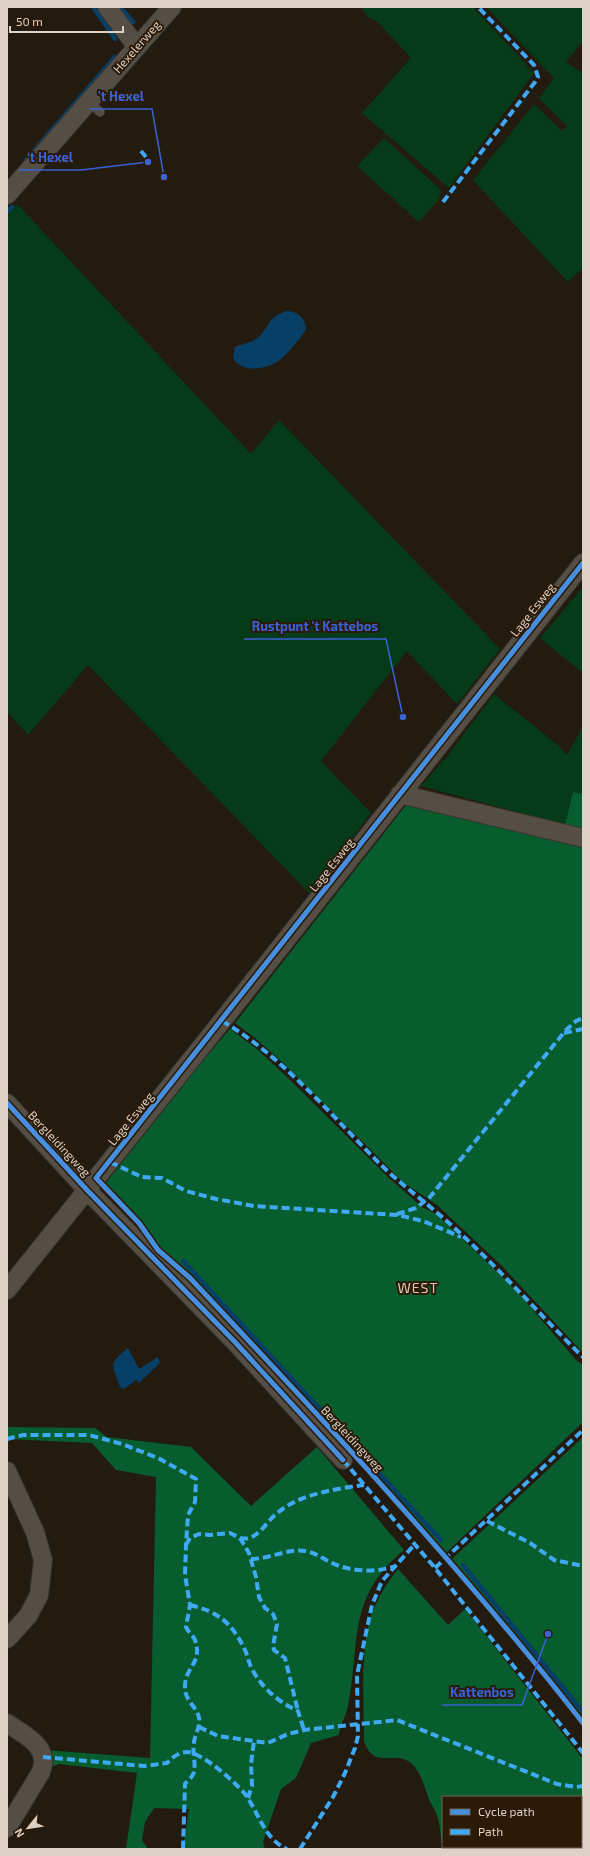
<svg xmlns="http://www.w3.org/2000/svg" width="590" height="1856" font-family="'Exo 2',sans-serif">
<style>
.green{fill:#063b1a}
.forest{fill:#075d2d;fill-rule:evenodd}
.water{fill:#073f66}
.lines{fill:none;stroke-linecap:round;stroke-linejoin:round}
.stream{stroke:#073f66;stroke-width:4.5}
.service-casing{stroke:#3a332c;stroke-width:10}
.minor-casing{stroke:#3a332c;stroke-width:20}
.service{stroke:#554e45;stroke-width:9}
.minor{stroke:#554e45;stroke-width:18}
.quiet{stroke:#3fa9f5;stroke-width:4;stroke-dasharray:8 4;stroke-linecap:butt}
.cycleway-casing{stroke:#2b1a08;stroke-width:8}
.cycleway{stroke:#468fdf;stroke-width:5}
.labels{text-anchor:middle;stroke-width:4;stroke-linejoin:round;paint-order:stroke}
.street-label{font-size:12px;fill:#ded2c7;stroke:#2b1a08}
.quarter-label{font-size:14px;letter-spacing:1px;fill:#dfc8b3;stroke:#2b1a08}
.leader{fill:none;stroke:#3a62d5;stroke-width:1.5}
.callout-dot{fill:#3a62d5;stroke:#2b1a08;stroke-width:1.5}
.callout-label{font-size:13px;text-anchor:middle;font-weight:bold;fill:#3a62d5;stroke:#2b1a08;stroke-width:4;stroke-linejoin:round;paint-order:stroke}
</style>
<rect width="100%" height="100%" fill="#231a10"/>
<!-- green -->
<path class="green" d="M 361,7 L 473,7 L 534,73 L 449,188 L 362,113 L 411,58 L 377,21 L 368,17 Z
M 486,7 L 583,7 L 583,41 L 566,62 L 583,74 L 583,268 L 568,282 L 473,180 L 534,104 L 562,131 L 567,126 L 539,98 L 554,78 Z
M 384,138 L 441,190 L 439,199 L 419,222 L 357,166 Z
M 17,204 L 251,454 L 279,420 L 500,649 L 457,704 L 407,651 L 321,761 L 371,813 L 310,894 L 88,665 L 28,735 L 7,712 L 7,216 Z
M 583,587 L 583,673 L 540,638 Z
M 494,694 L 558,745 L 567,755 L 583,726 L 583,794 L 573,792 L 565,825 L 421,786 L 445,759 Z"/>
<!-- forest -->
<path class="forest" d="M 573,792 L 583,794 L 583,829 L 565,825 Z
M 406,805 L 583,846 L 583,1353 L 502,1266 L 436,1204 L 404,1183 L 281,1061 L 255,1038 L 235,1023 Z
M 230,1029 L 257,1049 L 286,1076 L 390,1179 L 422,1207 L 436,1214 L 469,1245 L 515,1289 L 576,1360 L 583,1365 L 583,1422 L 446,1553 L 398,1497 L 318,1417 L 213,1301 L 159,1247 L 141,1222 L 105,1184 L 205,1058 Z
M 7,1427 L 95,1428 L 107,1437 L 191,1447 L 251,1506 L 317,1447 L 404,1550 C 346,1598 361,1642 348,1706 C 346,1716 340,1725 339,1735 L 311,1743 L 296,1778 L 281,1789 L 263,1842 L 265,1849 L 183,1849 L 189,1809 L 154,1808 L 145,1822 L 142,1840 L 148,1849 L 126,1849 L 137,1773 L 59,1764 L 46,1769 L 44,1750 L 150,1758 L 156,1477 L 116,1470 L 92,1443 L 7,1439 Z
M 583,1437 L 583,1719 L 452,1559 Z
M 398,1569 L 448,1625 L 465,1609 L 583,1759 L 583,1849 L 443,1849 C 440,1838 441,1826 437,1816 C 436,1811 433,1807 430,1802 C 425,1790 422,1773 412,1764 C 394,1748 375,1772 364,1741 C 364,1704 359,1641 374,1608 C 380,1594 388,1581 398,1569 ZM 443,1797 L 581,1797 L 581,1847 L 443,1847 Z"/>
<!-- water -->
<path class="water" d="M 287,311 C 298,312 305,317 306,329 C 302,337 287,354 280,360 C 268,369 241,374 233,358 L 235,347 C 242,344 250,343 256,339 C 271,328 264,319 287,311 Z
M 128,1348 L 139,1369 L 158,1357 L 160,1363 L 139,1383 L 136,1380 L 124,1389 L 120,1387 C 112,1363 107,1365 128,1348 Z"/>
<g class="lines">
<!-- stream -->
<path class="stream" d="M 93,7 L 115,39
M 120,7 L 133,22
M 26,160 L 115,57
M 7,212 L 12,207
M 183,1261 L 441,1540
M 463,1565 L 583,1712"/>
<!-- service casing -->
<g class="service-casing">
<path id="service" d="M 89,102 L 100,112"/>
</g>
<!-- minor casing -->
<g class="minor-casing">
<path id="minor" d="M 107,7 L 137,47
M 7,195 L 172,7
M 400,794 L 583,838
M 7,1103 L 87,1190 L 234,1341 L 343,1460
M 7,1290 L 222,1021 L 583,563
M 7,1471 L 35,1532 L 43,1560 L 39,1595 L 28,1616 L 7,1639
M 7,1723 C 24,1735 51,1746 41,1772 L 7,1828"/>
</g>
<!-- service -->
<use href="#service" class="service"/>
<!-- minor -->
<use href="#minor" class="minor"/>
<!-- quiet -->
<path class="quiet" d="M 141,151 L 146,157
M 443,202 L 535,82 L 538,77 L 534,65 L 478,7
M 222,1021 C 282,1056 332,1116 381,1165 C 403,1186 428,1204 450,1224 C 497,1266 538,1313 583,1357
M 564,1033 L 583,1029
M 110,1162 L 142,1177 L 162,1178 L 186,1191 L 216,1199 L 254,1206 L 398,1215 L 423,1221 L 461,1237
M 397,1214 L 416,1208 L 430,1197 L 566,1030 L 576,1021 L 583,1018
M 7,1439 L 23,1435 L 89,1435 L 122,1444 L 158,1458 L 196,1479 L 195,1502 L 188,1515 L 186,1545 L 185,1575 L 190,1605 L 186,1627 C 188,1632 193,1635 195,1640 C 203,1663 185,1667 185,1686 C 184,1701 197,1706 199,1718 C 201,1726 195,1734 194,1742 C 192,1752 196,1763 194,1772 C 193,1777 188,1780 185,1784 L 183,1849
M 343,1460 L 435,1568 L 583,1753
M 487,1521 L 530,1543 L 554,1560 L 583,1566
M 240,1538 C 257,1542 265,1523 276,1514 C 299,1494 335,1489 364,1485
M 186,1545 L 190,1538 L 199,1534 L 210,1535 L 230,1533 L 240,1538 L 249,1553 L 256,1577 L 259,1597 L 265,1608 L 273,1614 L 277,1624 L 273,1646 L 274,1650 L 285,1658 L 298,1711
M 251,1559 C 269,1559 289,1548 305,1551 C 314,1552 322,1558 330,1562 C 350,1572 375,1573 396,1566
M 435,1568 L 583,1430
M 190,1605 C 219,1612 232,1623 245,1650 C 248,1657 249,1664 253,1671 C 264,1690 279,1702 298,1711 L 304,1730
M 199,1727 L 218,1736 L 268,1743 L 288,1734 L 304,1730 L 397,1720 L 557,1784 L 576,1787 L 583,1786
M 43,1757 L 144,1766 L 167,1763 C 171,1758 179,1752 187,1752 C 202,1752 236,1783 245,1794 C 259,1813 264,1839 287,1849
M 248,1798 L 252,1786 L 251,1764 L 254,1741
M 300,1849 L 333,1797 L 345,1773 L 355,1748 L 358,1736 L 357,1675 L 372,1605 L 382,1581 L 415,1544"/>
<!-- cycleway casing -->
<g class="cycleway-casing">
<path id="cycleway" d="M 583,563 L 96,1178 L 139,1223 L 158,1250 L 190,1278 C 326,1423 460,1566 583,1723
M 7,1103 L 87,1190 L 234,1341 L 343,1460"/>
</g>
<!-- cycleway -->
<use href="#cycleway" class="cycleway"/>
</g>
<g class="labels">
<!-- street labels -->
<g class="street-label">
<text transform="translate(137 47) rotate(-49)" y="4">Hexelerweg</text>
<text transform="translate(533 610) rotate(-52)" y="4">Lage Esweg</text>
<text transform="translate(332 865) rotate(-52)" y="4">Lage Esweg</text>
<text transform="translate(131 1119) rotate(-51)" y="4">Lage Esweg</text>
<text transform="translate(59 1144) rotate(47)" y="4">Bergleidingweg</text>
<text transform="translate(352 1439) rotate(47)" y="4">Bergleidingweg</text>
</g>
<!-- quarter labels -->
<g class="quarter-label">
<text x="418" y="1293">WEST</text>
</g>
</g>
<!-- callouts -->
<path class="leader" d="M164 177L152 109H90M148 162L81 170H19M403 717L386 639H244M548 1634L522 1705H442"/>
<g class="callout-dot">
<circle cx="164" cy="177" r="4"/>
<circle cx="148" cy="162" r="4"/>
<circle cx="403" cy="717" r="4"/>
<circle cx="548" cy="1634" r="4"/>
</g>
<g class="callout-label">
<text x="121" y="101">'t Hexel</text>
<text x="50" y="162">‘t Hexel</text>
<text x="315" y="631">Rustpunt 't Kattebos</text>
<text x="482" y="1697">Kattenbos</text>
</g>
<!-- border -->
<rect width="590" height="1856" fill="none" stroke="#ded2c7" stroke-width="16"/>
<!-- legend -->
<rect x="442" y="1796" width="140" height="52" fill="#2b1a08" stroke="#736454"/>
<rect x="450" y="1809" width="20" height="6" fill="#468fdf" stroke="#736454"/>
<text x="478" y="1816" font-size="12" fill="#ded2c7">Cycle path</text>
<rect x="450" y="1829" width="20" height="6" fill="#3fa9f5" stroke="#736454"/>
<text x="478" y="1836" font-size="12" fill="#ded2c7">Path</text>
<!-- north arrow -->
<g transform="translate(28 1828) rotate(240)" stroke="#2b1a08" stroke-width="3" paint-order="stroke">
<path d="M0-3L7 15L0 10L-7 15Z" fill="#ded2c7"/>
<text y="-6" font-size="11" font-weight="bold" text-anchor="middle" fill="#ded2c7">N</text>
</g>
<!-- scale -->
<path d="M10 26v6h113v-6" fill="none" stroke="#ded2c7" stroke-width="2"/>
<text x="16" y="26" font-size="12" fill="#ded2c7" stroke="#2b1a08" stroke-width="3" paint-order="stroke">50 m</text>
</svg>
